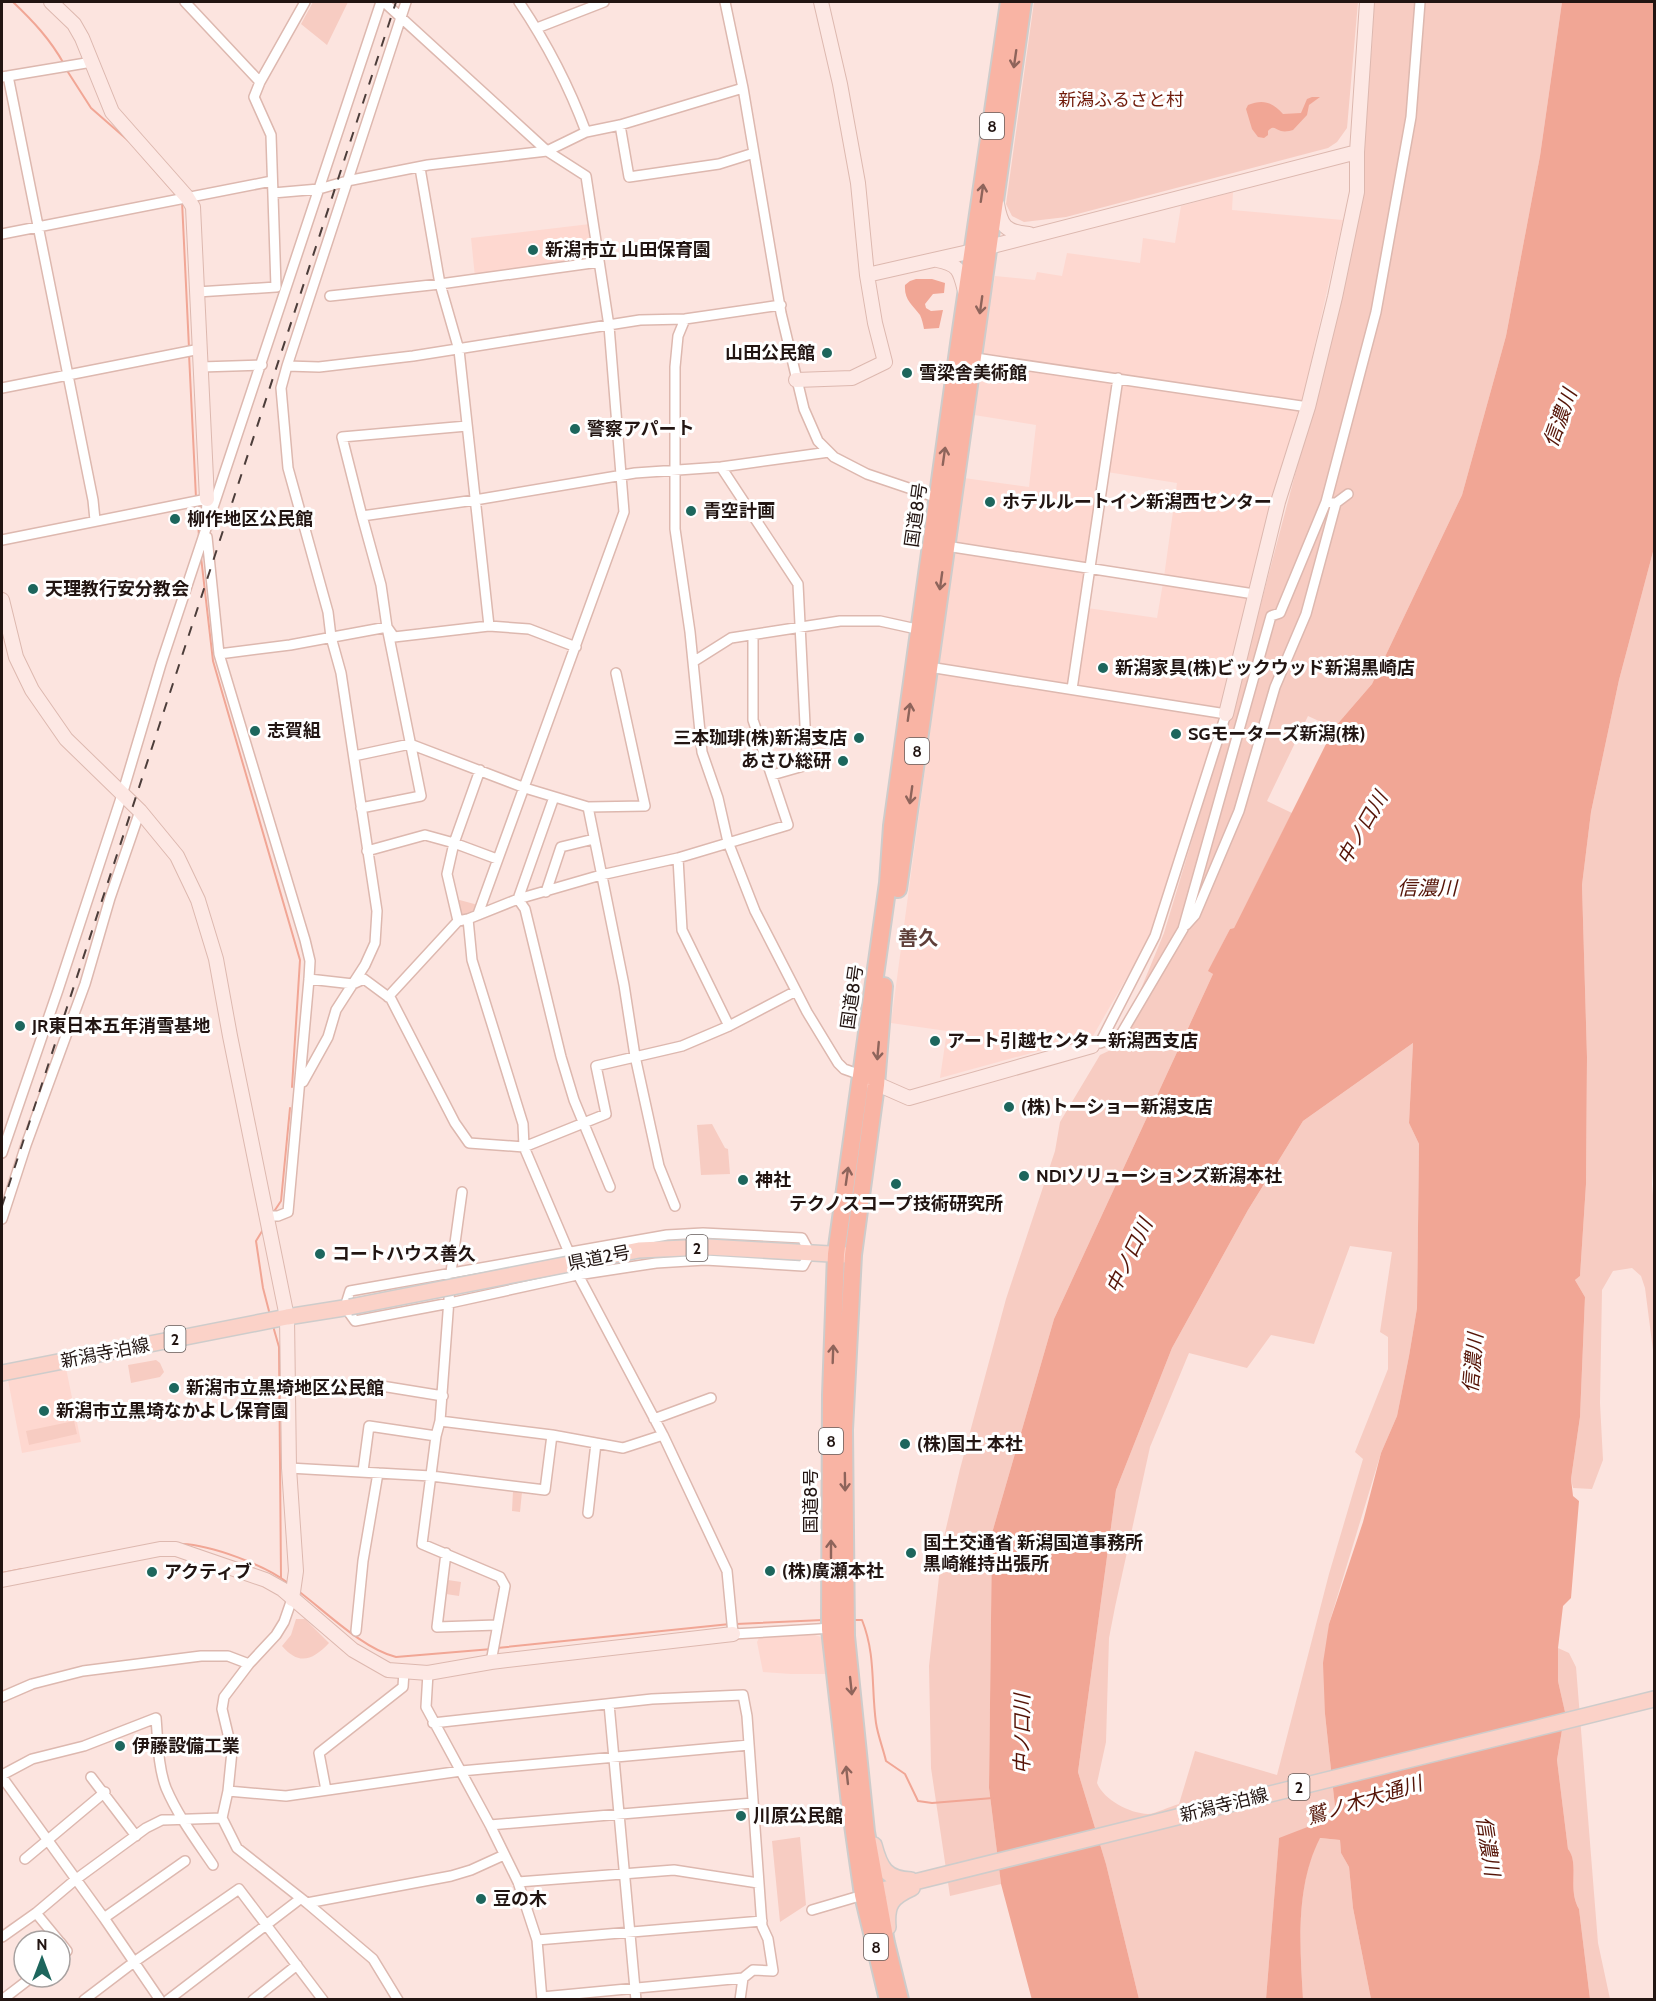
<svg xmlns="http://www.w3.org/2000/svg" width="1656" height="2001" font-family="Cabin,'Noto Sans JP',sans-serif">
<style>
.built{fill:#fed8d0}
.green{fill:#f7ccc2;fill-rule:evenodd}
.water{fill:#f1a695}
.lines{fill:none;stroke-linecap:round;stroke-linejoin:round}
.stream{stroke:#f1a695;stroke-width:2}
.street-casing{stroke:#ddb8af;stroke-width:12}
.secondary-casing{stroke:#ddb8af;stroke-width:16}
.primary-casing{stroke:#cecccb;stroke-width:18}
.highway-casing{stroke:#cecccb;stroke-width:20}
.street{stroke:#fff;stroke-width:9}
.secondary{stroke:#fde8e4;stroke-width:14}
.primary{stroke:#fbd2c8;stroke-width:15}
.highway{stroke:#f9b4a4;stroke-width:16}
.rail{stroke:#4c3d3a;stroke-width:2;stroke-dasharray:10 10;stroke-linecap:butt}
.primary-bridge-casing{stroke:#cecccb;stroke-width:18;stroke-linecap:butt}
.primary-bridge{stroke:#fbd2c8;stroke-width:15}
.oneway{stroke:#8e645b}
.poi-dot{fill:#1d665d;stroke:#fff;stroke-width:2}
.labels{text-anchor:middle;stroke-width:6;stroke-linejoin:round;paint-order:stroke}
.shield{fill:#fff;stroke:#645b59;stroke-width:1.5}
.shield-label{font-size:16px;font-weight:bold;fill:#221512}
.park-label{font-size:18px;fill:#711b0a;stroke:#fff}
.poi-label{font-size:18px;font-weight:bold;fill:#221512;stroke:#fff;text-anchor:start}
.street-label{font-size:18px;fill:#221512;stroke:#fff}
.water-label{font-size:20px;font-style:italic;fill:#551407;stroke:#fff}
.neighbourhood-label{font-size:20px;font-weight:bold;fill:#5f403a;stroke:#fff}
</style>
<rect width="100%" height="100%" fill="#fce4df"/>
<!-- built -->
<path class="built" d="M 1233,192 L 1232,210 L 1343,220 L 1300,411 L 1254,591 L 1164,577 L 1177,483 L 1107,472 L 1087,608 L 1157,618 L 1163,583 L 1247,595 L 1222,718 L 1153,932 L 1093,1036 L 940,1078 L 947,1031 L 891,1023 L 964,478 L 1029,487 L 1036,425 L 974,415 L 981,347 L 995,276 L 1035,280 L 1037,272 L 1062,276 L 1067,253 L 1140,263 L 1143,238 L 1175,243 L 1181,206 Z
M 590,224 L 595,261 L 475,277 L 471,238 Z
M 66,1368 L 81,1442 L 22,1453 L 8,1380 Z
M 812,1634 L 821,1637 L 829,1674 L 791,1674 L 763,1672 L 757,1642 L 760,1636 Z"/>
<!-- green -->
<path class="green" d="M 313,2 L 348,2 L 327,45 L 301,24 Z
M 1034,2 L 1358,2 L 1347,128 L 1337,142 L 1328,148 L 1066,217 L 1024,222 L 1012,216 L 1006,204 Z
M 1374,2 L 1562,2 L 1540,156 L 1506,336 L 1462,495 L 1372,684 L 1334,728 L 1308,716 L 1267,801 L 1292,813 L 1234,928 L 1230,929 L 1209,971 L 1213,974 L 1054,1319 L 992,1533 L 989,1788 L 1001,1884 L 950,1896 L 931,1768 L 929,1666 L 943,1541 L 960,1469 L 1006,1299 L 1055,1151 L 1060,1122 L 1100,1055 L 1117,1047 L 1164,933 L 1245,664 L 1306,433 L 1364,124 L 1372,45 Z
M 1654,548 L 1654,1148 L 1652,1184 L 1654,1207 L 1654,1358 L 1645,1288 L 1641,1276 L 1632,1268 L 1613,1271 L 1602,1290 L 1600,1403 L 1603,1460 L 1592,1489 L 1573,1488 L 1571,1479 L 1580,1417 L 1585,1297 L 1575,1280 L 1580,1276 L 1586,1184 L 1587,1057 L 1582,885 L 1591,812 L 1619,680 Z
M 456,899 L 478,905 L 475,913 L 466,917 L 460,915 Z
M 1413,1043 L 1409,1123 L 1419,1144 L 1417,1308 L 1409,1356 L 1397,1416 L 1381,1453 L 1329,1624 L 1325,1714 L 1336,1816 L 1279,1839 L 1266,1999 L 1139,1999 L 1106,1864 L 1078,1772 L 1116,1490 L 1172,1348 L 1248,1210 L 1303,1121 ZM 1350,1246 L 1392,1252 L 1380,1332 L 1388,1337 L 1388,1369 L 1355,1452 L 1363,1459 L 1329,1574 L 1277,1775 L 1195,1751 L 1179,1804 C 1171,1806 1155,1814 1148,1814 C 1129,1813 1104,1800 1097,1783 L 1106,1742 L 1109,1638 L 1115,1607 L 1150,1447 L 1189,1353 L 1247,1368 L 1271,1335 L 1314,1344 Z
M 712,1124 L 725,1148 L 728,1149 L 730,1174 L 701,1175 L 697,1125 Z
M 156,1360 L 160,1363 L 164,1372 L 160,1377 L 131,1383 L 128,1365 Z
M 74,1421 L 77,1434 L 29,1445 L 26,1431 Z
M 513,1491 L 522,1492 L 520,1512 L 512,1511 Z
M 448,1580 L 461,1582 L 459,1596 L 446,1594 Z
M 296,1619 L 305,1619 L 329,1643 C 313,1660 299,1666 282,1646 L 291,1635 Z
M 1558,1648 L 1569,1653 L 1576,1667 L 1598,1943 L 1610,1999 L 1590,1999 L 1579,1909 C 1567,1889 1580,1865 1568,1849 L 1557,1760 L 1565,1712 L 1558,1681 Z
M 800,1837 L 806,1905 L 780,1922 L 772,1841 Z
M 1319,1838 L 1340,1840 L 1341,1853 L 1349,1867 L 1353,1908 L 1371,1999 L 1303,2000 C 1300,1946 1295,1888 1319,1838 Z"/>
<!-- water -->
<path class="water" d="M 1562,2 L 1654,2 L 1654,548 L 1619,680 L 1591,812 L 1582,885 L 1587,1057 L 1586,1184 L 1580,1276 L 1575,1280 L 1585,1297 L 1580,1417 L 1571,1479 L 1573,1496 L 1579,1501 L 1571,1598 L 1563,1606 L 1558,1648 L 1558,1681 L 1565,1712 L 1557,1760 L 1568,1849 C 1580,1864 1567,1889 1579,1909 L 1590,1999 L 1371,1999 L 1353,1908 L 1349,1867 L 1341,1853 L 1340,1840 L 1320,1838 C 1295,1887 1300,1946 1303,1999 L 1266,1999 L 1279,1838 L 1336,1816 L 1325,1714 L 1323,1663 L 1329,1624 L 1363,1522 L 1381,1453 L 1397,1416 L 1409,1356 L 1417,1308 L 1419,1144 L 1409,1123 L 1413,1043 L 1303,1121 L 1248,1210 L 1172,1348 L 1116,1490 L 1078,1772 L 1106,1864 L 1139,1999 L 1032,2000 L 1001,1884 L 989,1788 L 992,1533 L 1054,1319 L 1213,974 L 1208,971 L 1230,929 L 1234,928 L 1334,728 L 1372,684 L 1462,495 L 1506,336 L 1540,156 Z
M 1312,97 L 1320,97 L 1309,105 L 1307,115 L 1293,130 C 1290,131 1285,132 1281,131 C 1275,129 1273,125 1268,131 L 1268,135 L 1264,138 L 1258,137 L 1252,129 L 1246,109 L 1248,105 C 1263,99 1272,102 1283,114 L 1301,113 L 1307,99 Z
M 916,279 L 932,279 L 945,283 L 944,293 L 933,294 L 925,304 L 926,308 L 931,311 L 943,310 L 939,328 L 924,329 C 923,324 922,319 920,315 C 912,304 904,300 905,285 L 910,281 Z"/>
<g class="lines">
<!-- stream -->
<path class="stream" d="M 13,2 C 33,21 50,39 64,64
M 66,69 L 91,108 L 131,143
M 144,158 L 178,197
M 182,201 L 189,348
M 189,354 L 196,498
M 197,504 L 199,537
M 201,557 L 213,661 L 300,960 L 292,1087
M 273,1213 L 281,1201 L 290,1108
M 264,1228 L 256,1241 L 263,1288 L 270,1315
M 273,1326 L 279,1347 L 281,1578
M 182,1544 C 211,1545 265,1565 288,1583
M 2,1573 L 22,1569
M 297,1590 C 325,1611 363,1649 396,1657 L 492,1649
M 853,1620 L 862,1620 C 876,1655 871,1687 876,1723 C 878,1736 883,1748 886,1761 L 905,1774 L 918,1801 L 932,1803 L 993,1798
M 736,1624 L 823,1620
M 497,1648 L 730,1624"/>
<!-- street casing -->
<g class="street-casing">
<path id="street" d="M 185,2 L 260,82
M 384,2 L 547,151 L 586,176 L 609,326 L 624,512 L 478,914
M 406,2 L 287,366 L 319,367 L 413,356 L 640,320 L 685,319 L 781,305
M 519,2 C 546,42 569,86 586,132
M 725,2 L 743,88 L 781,313 L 804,409 L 818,441 L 834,457 L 867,474 L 941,499
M 537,28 L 604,2
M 8,76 L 93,500 L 95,520
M 2,77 L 92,62
M 620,125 L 629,177 L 719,164 L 754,153
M 420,168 L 440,284 L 459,350 L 489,626
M 273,193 L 319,189 L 347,181 L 428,165 L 547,151 L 586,132 L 620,125 L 743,88
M 2,234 L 272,181
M 197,292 L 276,287 L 271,135 L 254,97 L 260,82 L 305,2
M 330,296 L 440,284 L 599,262
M 685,319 L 678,336 L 675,367 L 675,529 L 690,632 L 702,752 L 718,798 L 728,842 L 755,911 L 807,1012 L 838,1063 L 844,1069 L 861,1075
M 969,357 L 1308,407
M 287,366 L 281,388 L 288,468 L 328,612 L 331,637 L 341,673 L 377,911 L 375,943 L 365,965 L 336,1010 L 328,1037 L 303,1082
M 201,367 L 262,365
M 2,388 L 200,349
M 467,426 L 342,437 L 362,516 L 475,500 L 635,473 L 721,467 L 829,452
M 721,467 L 798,584 L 807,765 L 772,775
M 1336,503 L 1348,494
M 207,537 L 219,654 L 305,940 L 310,961 L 309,979 L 288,1212 L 278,1216 L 267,1216
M 2,540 L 207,499 L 206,523
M 946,546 L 1254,594
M 219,654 L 290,645 L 387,627 L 394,637 L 489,626 L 529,629 L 576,647
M 693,662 L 731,638 L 840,621 L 880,621 L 921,630
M 929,667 L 1226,714 L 1155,936 L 1100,1043
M 616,673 L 645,806 L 588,807 L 624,985 L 635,1056 L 659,1166 L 675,1206
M 1072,689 L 1118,378
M 354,756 L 410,744 L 525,788 L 588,807
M 361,808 L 421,796 L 387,627 L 381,585 L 362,516
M 367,851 L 425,835 L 454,843 L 497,859
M 678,858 L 682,930 L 729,1026
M 546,892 L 561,847 L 594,839
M 518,899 L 525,909 L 561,1057 L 574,1100 L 610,1187
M 518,899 L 554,797
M 468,919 L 472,960 L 523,1124 L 524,1147 L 606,1114 L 596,1066 L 682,1046 L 729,1026 L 796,991
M 458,921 L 447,874 L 454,843 L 480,770
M 1186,925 L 1195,915 L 1239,811 L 1275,687 L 1306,614 L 1336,503 L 1326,502
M 309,979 L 353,984 L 364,979 L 391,999 L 455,1123 L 469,1143 L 524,1147 L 570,1255
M 388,997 L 458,921 L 468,919 L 518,899 L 601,875 L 678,858 L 788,825 L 753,720 L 753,635
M 1100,1043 L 1120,1036 L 1183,929 L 1271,616 L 1280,613 L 1326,502 L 1376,312 L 1411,117 L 1420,2
M 2,1153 L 58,990 L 122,795 L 161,664 L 381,2
M 2,1219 L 26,1145 L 85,984 L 110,898 L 140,811
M 703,1233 L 802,1238 L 810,1253 L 803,1266 L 705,1260 L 656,1263 L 577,1275 L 450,1303 L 355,1321 L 345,1307 L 350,1291 L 667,1235 Z
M 576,1271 L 663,1435 L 727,1571 L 733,1634 L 833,1628
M 357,1382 L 443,1396
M 654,1419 L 711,1398
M 440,1421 L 451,1272 L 462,1192
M 289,1468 L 431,1476 L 545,1490 L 552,1435
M 363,1471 L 369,1426 L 436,1436
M 588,1513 L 596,1443
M 446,1553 L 437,1627 L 497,1625
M 292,1599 L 284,1622 L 276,1635 L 249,1664 L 224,1697 L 222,1709 L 232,1751 L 228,1791 L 222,1818 L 237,1848 L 307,1903 L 373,1959 L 398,2000
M 356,1631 L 363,1561 L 378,1473
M 491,1662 L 505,1586 L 500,1577 L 422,1544 L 436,1436 L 440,1421 L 552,1435 L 623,1448 L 663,1435
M 428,1673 L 426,1707 L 490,1825 L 518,1882 L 537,1940 L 542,2000
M 2,1697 L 32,1684 L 83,1671 L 201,1656 L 228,1656 L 249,1664
M 609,1704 L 636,2000
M 433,1723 L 652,1699 L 743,1695 L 747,1716 L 762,1926 L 768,1939 L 773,1971 L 753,1970 L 743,1978 L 740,2000
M 2,1775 L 32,1759 L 84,1746 L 156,1718 C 158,1741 158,1767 166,1788 C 178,1816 196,1840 213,1865
M 2,1777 L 104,1918 L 160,2000
M 91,1777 L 136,1836
M 326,1790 L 319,1753 L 403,1687 L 404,1671
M 228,1791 L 286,1796 L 461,1771 L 749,1745
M 490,1825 L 753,1803
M 25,1859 L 105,1792
M 518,1882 L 674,1870 L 758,1883
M 307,1903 L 451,1876 L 471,1870 L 504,1855
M 812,1910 L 863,1895
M 36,1913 L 59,1941
M 104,1918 L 185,1861
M 2,1937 L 36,1913 L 75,1880 L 146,1828 L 162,1820 L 222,1818
M 537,1940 L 762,1921
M 60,1942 L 67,1951 L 60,1956
M 542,1997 L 743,1978
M 2,2000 L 32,1977
M 84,2000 L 134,1962 L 239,1889 L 323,2000
M 168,2000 L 300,1899
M 253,2000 L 297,1965"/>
</g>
<!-- secondary casing -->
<g class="secondary-casing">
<path id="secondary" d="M 51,2 L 74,24 L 82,38 L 112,112 L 187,197 L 193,207 L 207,499
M 997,204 C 1001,226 1005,232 1029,234
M 937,260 C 959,264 960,271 965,291
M 867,275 L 973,251 L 1357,152
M 796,380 L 852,378 L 885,362 L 875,323 L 867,275 L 858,183 L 840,84 L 821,2
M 2,600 L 16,657 L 32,690 L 66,739 L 140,811 L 177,856 L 198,900 L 216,959 L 230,1036 L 287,1317 L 289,1468 L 296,1571 L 292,1599
M 1226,714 L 1278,502 L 1308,407 L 1335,297 L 1357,192 L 1357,152 L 1367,2
M 868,1080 L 909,1098 L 1092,1046
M 2,1580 L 160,1549 L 176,1549 L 266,1580 L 282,1589 L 353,1650 L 388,1670 L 428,1673 L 491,1662 L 733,1634"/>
</g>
<!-- primary casing -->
<g class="primary-casing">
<path id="primary" d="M 584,1261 L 639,1250 L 708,1247 L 847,1255
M 2,1373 L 287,1317 L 350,1307
M 874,1845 C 880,1868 886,1879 911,1880
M 866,1894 L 1654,1699
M 888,1927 C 886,1904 892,1897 912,1888"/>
</g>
<!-- highway casing -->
<g class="highway-casing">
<path id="highway" d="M 898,889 L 1023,2
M 884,986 L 876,1085 L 853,1255 L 844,1430 L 846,1636 L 866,1832 L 886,1943 L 900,2000
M 888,2000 L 863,1895 L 850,1804 L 830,1629 L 831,1395 L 836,1254 L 888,883 L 892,826 L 959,344 L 1009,2"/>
</g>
<!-- street -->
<use href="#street" class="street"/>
<!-- secondary -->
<use href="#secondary" class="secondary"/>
<!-- primary -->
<use href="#primary" class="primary"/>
<!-- highway -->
<use href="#highway" class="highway"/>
<!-- rail -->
<path class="rail" d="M 2,1206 L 396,2"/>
<!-- primary-bridge casing -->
<g class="primary-bridge-casing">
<path id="primary-bridge" d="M 350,1307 L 584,1261"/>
</g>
<!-- primary-bridge -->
<use href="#primary-bridge" class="primary-bridge"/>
</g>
<!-- one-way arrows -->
<defs><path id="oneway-shaft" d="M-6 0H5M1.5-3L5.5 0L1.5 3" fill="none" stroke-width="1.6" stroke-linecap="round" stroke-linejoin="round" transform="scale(1.5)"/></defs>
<g class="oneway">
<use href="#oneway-shaft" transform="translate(1015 59) rotate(98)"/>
<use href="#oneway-shaft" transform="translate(982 193) rotate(-82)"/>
<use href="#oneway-shaft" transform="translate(981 305) rotate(98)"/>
<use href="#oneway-shaft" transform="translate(944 456) rotate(-82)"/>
<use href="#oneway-shaft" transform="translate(941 581) rotate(98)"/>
<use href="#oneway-shaft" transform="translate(909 712) rotate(-82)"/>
<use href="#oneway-shaft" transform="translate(911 795) rotate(98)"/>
<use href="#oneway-shaft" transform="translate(878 1051) rotate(95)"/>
<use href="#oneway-shaft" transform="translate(847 1176) rotate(-82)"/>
<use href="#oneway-shaft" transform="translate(833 1354) rotate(-88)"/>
<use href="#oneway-shaft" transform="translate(845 1482) rotate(89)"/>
<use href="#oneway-shaft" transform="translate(831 1549) rotate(-90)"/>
<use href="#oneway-shaft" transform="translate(851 1686) rotate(84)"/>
<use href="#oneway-shaft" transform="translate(847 1775) rotate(-96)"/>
</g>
<!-- markers -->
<g class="poi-dot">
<circle cx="533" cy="250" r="6"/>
<circle cx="827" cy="353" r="6"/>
<circle cx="907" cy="373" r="6"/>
<circle cx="575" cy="429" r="6"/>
<circle cx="990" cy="502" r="6"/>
<circle cx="691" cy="511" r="6"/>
<circle cx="175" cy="519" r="6"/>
<circle cx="33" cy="589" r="6"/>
<circle cx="1103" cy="668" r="6"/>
<circle cx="255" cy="731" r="6"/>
<circle cx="1176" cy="734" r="6"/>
<circle cx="859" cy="738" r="6"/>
<circle cx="843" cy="761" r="6"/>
<circle cx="20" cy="1026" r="6"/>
<circle cx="935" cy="1041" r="6"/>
<circle cx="1009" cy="1107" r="6"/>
<circle cx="1024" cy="1176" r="6"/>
<circle cx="743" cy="1180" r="6"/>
<circle cx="896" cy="1184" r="6"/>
<circle cx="320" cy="1254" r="6"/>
<circle cx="174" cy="1388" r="6"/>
<circle cx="44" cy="1411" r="6"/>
<circle cx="905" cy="1444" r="6"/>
<circle cx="911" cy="1553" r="6"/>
<circle cx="770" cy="1571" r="6"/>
<circle cx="152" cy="1572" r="6"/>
<circle cx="120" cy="1746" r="6"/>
<circle cx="741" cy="1816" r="6"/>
<circle cx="481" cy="1899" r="6"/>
</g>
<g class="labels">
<!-- shield labels -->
<g class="shield">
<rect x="980" y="113" width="24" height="26" rx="4.5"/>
<rect x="905" y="738" width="24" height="26" rx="4.5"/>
<rect x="686.5" y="1235" width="21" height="26" rx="4.5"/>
<rect x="164.5" y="1326" width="21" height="26" rx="4.5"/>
<rect x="819" y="1428" width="24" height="26" rx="4.5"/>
<rect x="1288.5" y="1774" width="21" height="26" rx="4.5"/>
<rect x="864" y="1934" width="24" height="26" rx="4.5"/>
</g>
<g class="shield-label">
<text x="992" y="132">8</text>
<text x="917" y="757">8</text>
<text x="697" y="1254">2</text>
<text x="175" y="1345">2</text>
<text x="831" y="1447">8</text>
<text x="1299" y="1793">2</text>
<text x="876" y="1953">8</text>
</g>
<!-- park labels -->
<g class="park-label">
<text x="1121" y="106">新潟ふるさと村</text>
</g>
<!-- poi labels -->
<g class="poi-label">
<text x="545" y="256">新潟市立 山田保育園</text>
<text x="815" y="359" text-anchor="end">山田公民館</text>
<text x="919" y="379">雪梁舎美術館</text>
<text x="587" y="435">警察アパート</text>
<text x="1002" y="508">ホテルルートイン新潟西センター</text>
<text x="703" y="517">青空計画</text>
<text x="187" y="525">柳作地区公民館</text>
<text x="45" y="595">天理教行安分教会</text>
<text x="1115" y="674">新潟家具(株)ビックウッド新潟黒崎店</text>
<text x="267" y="737">志賀組</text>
<text x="1188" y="740">SGモーターズ新潟(株)</text>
<text x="847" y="744" text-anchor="end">三本珈琲(株)新潟支店</text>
<text x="831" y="767" text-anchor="end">あさひ総研</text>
<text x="32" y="1032">JR東日本五年消雪基地</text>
<text x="947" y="1047">アート引越センター新潟西支店</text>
<text x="1021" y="1113">(株)トーショー新潟支店</text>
<text x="1036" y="1182">NDIソリューションズ新潟本社</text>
<text x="755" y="1186">神社</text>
<text x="896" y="1210" text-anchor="middle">テクノスコープ技術研究所</text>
<text x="332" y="1260">コートハウス善久</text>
<text x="186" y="1394">新潟市立黒埼地区公民館</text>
<text x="56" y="1417">新潟市立黒埼なかよし保育園</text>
<text x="917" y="1450">(株)国土 本社</text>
<text x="923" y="1549">国土交通省 新潟国道事務所<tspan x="923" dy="21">黒崎維持出張所</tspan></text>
<text x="782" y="1577">(株)廣瀬本社</text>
<text x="164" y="1578">アクティブ</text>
<text x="132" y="1752">伊藤設備工業</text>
<text x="753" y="1822">川原公民館</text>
<text x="493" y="1905">豆の木</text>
</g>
<!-- street labels -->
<g class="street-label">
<text transform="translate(916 515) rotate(-82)" y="6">国道8号</text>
<text transform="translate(852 997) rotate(-82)" y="6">国道8号</text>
<text transform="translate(599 1258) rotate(-11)" y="6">県道2号</text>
<text transform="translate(105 1353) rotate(-11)" y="6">新潟寺泊線</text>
<text transform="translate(811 1501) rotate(-90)" y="6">国道8号</text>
<text transform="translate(1224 1805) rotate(-14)" y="6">新潟寺泊線</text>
</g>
<!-- water labels -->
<g class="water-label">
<text transform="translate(1560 418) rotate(-70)" y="7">信濃川</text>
<text transform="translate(1362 828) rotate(-60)" y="7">中ノ口川</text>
<text x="1427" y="895">信濃川</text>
<text transform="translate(1129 1256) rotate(-64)" y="7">中ノ口川</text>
<text transform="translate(1473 1363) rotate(-85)" y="7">信濃川</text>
<text transform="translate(1022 1734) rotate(-90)" y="7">中ノ口川</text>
<text transform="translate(1364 1800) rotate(-17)" y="7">鷲ノ木大通川</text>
<text transform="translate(1488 1846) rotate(81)" y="7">信濃川</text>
</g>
<!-- neighbourhood labels -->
<g class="neighbourhood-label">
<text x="918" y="945">善久</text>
</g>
</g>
<!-- border -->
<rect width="1656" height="2001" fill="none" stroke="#221512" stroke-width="6"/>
<!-- north arrow -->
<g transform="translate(42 1959)"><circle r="28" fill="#ffffff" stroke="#a7a1a0" stroke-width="1.5"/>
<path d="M0-4.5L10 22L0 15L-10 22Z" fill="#1d665d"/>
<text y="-9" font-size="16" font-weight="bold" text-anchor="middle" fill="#221512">N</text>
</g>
</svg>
